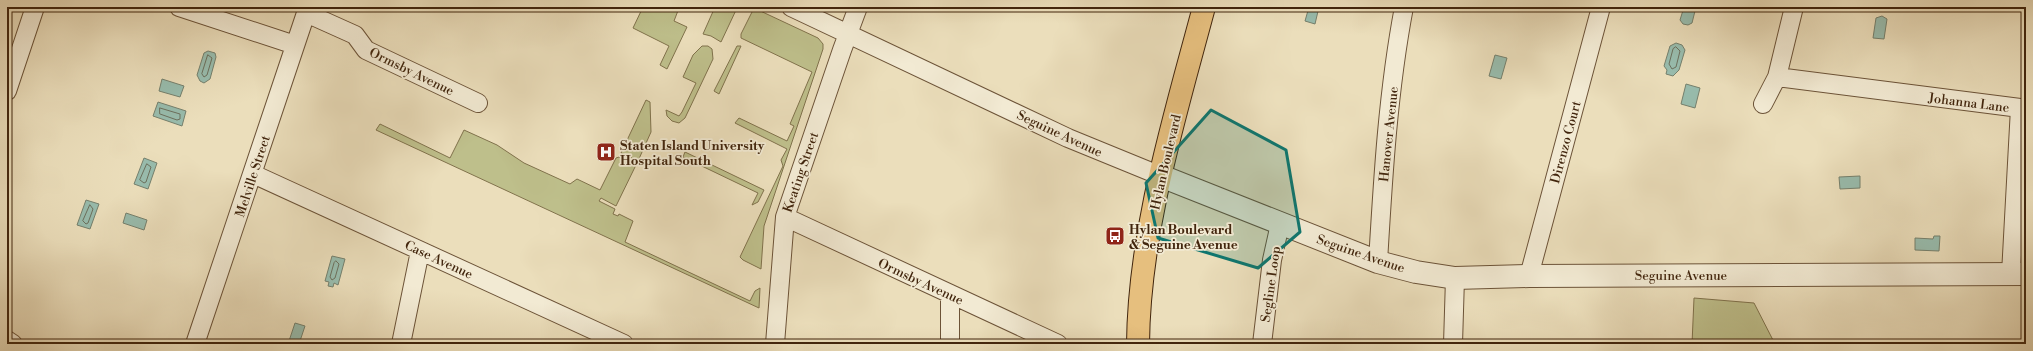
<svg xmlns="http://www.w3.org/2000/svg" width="2033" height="351" font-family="'Libre Bodoni',serif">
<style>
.green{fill:#bebf8b;stroke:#80724c}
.water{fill:#98bcad;stroke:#75806d}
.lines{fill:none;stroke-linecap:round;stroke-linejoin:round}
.shore{stroke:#6c705d;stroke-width:1}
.minor-casing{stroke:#6c5338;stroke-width:20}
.tertiary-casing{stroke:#6c5338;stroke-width:24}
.primary-casing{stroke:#41250d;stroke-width:24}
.minor{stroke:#f2ead3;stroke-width:18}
.tertiary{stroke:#f2ead3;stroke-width:22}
.primary{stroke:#e6bf7e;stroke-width:22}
.marked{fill:#0f766e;fill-opacity:0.2;stroke:#0f766e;stroke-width:3;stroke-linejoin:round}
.labels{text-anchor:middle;stroke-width:3.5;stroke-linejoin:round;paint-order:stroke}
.street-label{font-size:13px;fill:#41250d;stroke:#f2ead3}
.poi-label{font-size:13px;font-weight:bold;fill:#41250d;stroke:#f2ead3;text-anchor:start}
</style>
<rect width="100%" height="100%" fill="#ebdebb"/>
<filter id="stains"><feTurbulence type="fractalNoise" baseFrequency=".005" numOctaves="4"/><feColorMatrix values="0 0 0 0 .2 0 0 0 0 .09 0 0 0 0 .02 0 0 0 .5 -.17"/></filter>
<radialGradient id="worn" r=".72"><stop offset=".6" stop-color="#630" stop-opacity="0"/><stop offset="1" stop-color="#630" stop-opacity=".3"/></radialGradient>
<!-- green -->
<path class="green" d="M 643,7 L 679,8 L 674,21 L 687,27 L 667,69 L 660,65 L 669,46 L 633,28 Z
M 715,7 L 737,8 L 721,42 L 711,36 L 703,34 Z
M 754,8 L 818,38 L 823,44 L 823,49 L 764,226 L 761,269 L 743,260 L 740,257 L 783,166 L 781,160 L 787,149 L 735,123 L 739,118 L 787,141 L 794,126 L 790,124 L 812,72 L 741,38 L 741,34 Z
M 702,46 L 708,46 L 712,49 L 713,59 L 685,118 L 679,123 L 672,121 L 667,116 L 666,110 L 679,116 L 682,112 L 696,83 L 683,77 L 693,55 Z
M 737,46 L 741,46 L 719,94 L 714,91 Z
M 646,100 L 650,102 L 651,132 L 638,161 L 621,153 Z
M 380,124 L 450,158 L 464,130 L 497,145 L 524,163 L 570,184 L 577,179 L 600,190 L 616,158 L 619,157 L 636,165 L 616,206 L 601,198 L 599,201 L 615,209 L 613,214 L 618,216 L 619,214 L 633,221 L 625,242 L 750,301 L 755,291 L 760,288 L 759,308 L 376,130 Z
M 685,152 L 764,190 L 758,202 L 752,205 L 758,193 L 683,157 Z
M 1694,298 L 1754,303 L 1775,344 L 1692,344 Z"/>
<!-- water -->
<path class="water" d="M 1309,7 L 1319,7 L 1315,24 L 1305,21 Z
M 1684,7 L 1696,7 L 1692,23 L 1688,25 L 1683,24 L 1680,20 Z
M 1882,16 L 1887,19 L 1884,39 L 1873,38 L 1876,18 Z
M 1676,43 L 1682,45 L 1685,50 L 1679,70 L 1673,76 L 1666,74 L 1667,70 L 1664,66 L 1670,46 Z
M 208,51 L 215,53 L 216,57 L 210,79 L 204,83 L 200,81 L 197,75 L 204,53 Z
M 1495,55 L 1507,58 L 1501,79 L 1489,76 Z
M 162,79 L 184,86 L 180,97 L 159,91 Z
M 1686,84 L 1700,88 L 1695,108 L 1681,104 Z
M 158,102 L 186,111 L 182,126 L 153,116 Z
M 144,158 L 157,163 L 148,189 L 134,184 Z
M 1860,176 L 1860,188 L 1840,189 L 1839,177 Z
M 86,200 L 99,204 L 90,229 L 77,225 Z
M 126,213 L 147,220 L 144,230 L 123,223 Z
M 1934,236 L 1940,236 L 1939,251 L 1915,250 L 1915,238 L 1933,239 Z
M 332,256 L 345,259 L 338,285 L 334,283 L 333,287 L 328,286 L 329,282 L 325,281 Z
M 295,323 L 305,326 L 299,344 L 288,344 Z"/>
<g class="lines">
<!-- shore -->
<path class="shore" d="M 1676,47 L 1680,51 L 1676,67 L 1672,69 L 1669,64 L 1673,49 Z
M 208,55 L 212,58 L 207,75 L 204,77 L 202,74 Z
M 160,108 L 180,114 L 180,119 L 177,120 L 160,114 Z
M 147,164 L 151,167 L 146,182 L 144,183 L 140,180 Z
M 90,205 L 93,209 L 88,223 L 86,224 L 83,221 Z
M 336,261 L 339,264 L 335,278 L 332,280 L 330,277 L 334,263 Z"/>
<!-- minor casing -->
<g class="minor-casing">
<path id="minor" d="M 179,7 L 295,45
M 791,7 L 1068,138 L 1161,176
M 306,13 L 355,35 L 366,50 L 478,103
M 1777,77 L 2020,108 L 2011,274
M 7,91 L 35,7
M 1763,104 L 1777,77 L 1794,7
M 253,174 L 624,344
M 785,217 L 1058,344
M 1378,262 C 1383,177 1388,91 1404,7
M 1529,276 L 1601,7
M 950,294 L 950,344
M 7,340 L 13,344
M 195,344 L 308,7
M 401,344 L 420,251
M 775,344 L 785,217 L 842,50 L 858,7
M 1262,344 L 1272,260 L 1280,224
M 1453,344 L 1455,278"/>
</g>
<!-- tertiary casing -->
<g class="tertiary-casing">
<path id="tertiary" d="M 1161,176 L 1378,262 L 1416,272 L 1455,278 L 1529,276 L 2026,274"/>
</g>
<!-- primary casing -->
<g class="primary-casing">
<path id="primary" d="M 1138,344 C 1139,231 1175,116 1204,7"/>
</g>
<!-- minor -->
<use href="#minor" class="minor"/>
<!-- tertiary -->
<use href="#tertiary" class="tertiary"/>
<!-- primary -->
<use href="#primary" class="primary"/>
</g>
<!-- marked area -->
<path class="marked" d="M 1211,110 L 1286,150 L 1300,232 L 1258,268 L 1158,238 L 1146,183 Z"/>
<!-- icons -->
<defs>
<g id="hospital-square" transform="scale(1)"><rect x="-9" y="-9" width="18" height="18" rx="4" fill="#8f2418" stroke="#f2ead3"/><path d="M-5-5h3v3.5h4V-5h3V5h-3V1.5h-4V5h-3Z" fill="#fff"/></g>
<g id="bus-square" transform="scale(1)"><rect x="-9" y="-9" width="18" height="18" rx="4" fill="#8f2418" stroke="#f2ead3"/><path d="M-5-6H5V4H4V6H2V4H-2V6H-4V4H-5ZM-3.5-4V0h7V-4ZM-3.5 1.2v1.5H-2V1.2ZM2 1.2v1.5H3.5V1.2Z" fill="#fff"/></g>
</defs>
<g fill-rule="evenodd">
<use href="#hospital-square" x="606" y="152"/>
<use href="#bus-square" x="1115" y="236"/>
</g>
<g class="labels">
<!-- street labels -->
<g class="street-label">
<text transform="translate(412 71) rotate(26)" y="5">Ormsby Avenue</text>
<text transform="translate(1969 102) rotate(7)" y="5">Johanna Lane</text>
<text transform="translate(1060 133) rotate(25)" y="5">Seguine Avenue</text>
<text transform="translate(1388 134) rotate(-84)" y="5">Hanover Avenue</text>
<text transform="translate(1565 142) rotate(-75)" y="5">Direnzo Court</text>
<text transform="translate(1165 162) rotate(-77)" y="5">Hylan Boulevard</text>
<text transform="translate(800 172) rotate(-71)" y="5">Keating Street</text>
<text transform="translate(252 176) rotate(-72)" y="5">Melville Street</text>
<text transform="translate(1361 253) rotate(19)" y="5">Seguine Avenue</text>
<text transform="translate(439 259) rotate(25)" y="5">Case Avenue</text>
<text x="1681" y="280">Seguine Avenue</text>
<text transform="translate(921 281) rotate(25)" y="5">Ormsby Avenue</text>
<text transform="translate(1270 284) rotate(-82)" y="5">Segline Loop</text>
</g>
<!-- poi labels -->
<g class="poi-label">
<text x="620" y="150">Staten Island University<tspan x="620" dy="15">Hospital South</tspan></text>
<text x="1129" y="234">Hylan Boulevard<tspan x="1129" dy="15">&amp; Seguine Avenue</tspan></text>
</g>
</g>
<!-- margin -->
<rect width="2033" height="351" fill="none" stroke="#ebdebb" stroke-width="24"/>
<rect x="8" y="8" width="2017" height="335" fill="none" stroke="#41250d" stroke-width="2"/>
<rect x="12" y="12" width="2009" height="327" fill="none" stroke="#41250d"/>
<rect width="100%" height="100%" filter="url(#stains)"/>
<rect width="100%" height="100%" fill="url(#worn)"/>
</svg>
